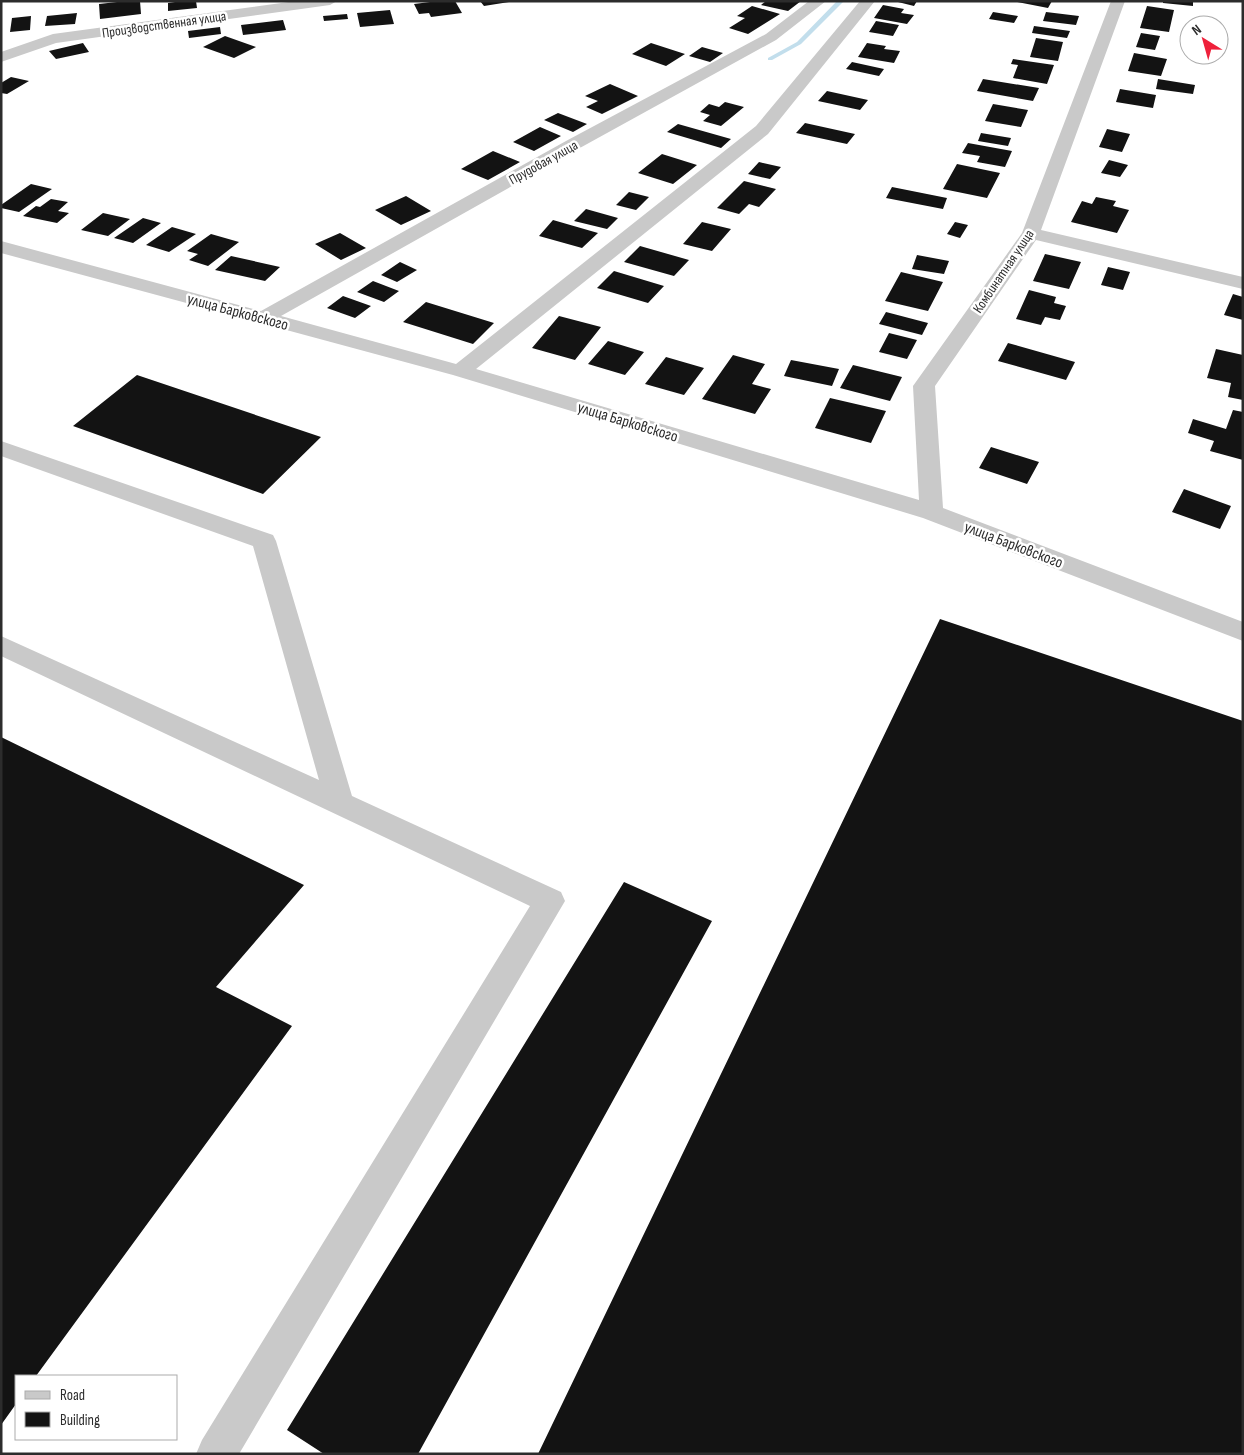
<svg xmlns="http://www.w3.org/2000/svg" width="1244" height="1455" font-family="'Sofia Sans Condensed',sans-serif">
<style>
.lines{fill:none;stroke-linecap:round;stroke-linejoin:round}
.stream{fill:#c2deec;fill-rule:evenodd}
.building{fill:#131313}
.minor{fill:#c9c9c9;fill-rule:evenodd}
.labels{text-anchor:middle;stroke-width:5;stroke-linejoin:round;paint-order:stroke}
.far-street-label{font-size:14px;fill:#2c2c2c;stroke:#fff}
.street-label{font-size:16px;fill:#2c2c2c;stroke:#fff}
</style>
<rect width="100%" height="100%" fill="#fff"/>
<g class="lines">
<!-- stream -->
<path class="stream" d="M 837,1 L 844,1 L 801,44 L 772,60 L 768,60 L 768,58 L 797,42 Z"/>
</g>
<!-- building -->
<path class="building" d="M 126,1 L 140,1 L 141,14 L 100,19 L 99,4 Z
M 182,1 L 196,1 L 197,8 L 168,11 L 168,3 Z
M 438,1 L 455,1 L 462,13 L 431,17 L 429,13 L 419,14 L 414,4 Z
M 480,1 L 509,1 L 509,2 L 484,6 Z
M 766,1 L 801,1 L 788,11 L 761,5 Z
M 894,1 L 917,1 L 914,6 Z
M 1012,1 L 1052,1 L 1048,8 Z
M 1163,1 L 1193,1 L 1193,6 L 1163,3 Z
M 883,5 L 904,9 L 901,13 L 914,15 L 907,24 L 874,18 Z
M 752,6 L 780,14 L 748,34 L 729,28 L 745,18 L 737,16 Z
M 1147,6 L 1174,10 L 1169,32 L 1140,28 Z
M 390,10 L 394,24 L 360,27 L 357,13 Z
M 993,12 L 1018,16 L 1014,23 L 989,19 Z
M 1046,12 L 1079,16 L 1076,25 L 1043,21 Z
M 77,13 L 75,24 L 45,26 L 47,16 Z
M 347,14 L 348,19 L 324,21 L 323,16 Z
M 31,16 L 30,30 L 10,32 L 12,18 Z
M 283,20 L 286,30 L 243,35 L 241,25 Z
M 876,21 L 899,25 L 893,36 L 869,32 Z
M 1034,26 L 1070,31 L 1067,38 L 1032,33 Z
M 220,27 L 221,34 L 189,38 L 188,31 Z
M 1141,33 L 1160,36 L 1155,50 L 1136,47 Z
M 225,36 L 256,47 L 234,58 L 203,47 Z
M 1036,38 L 1063,42 L 1058,61 L 1030,57 Z
M 83,43 L 89,52 L 56,59 L 49,51 Z
M 651,43 L 685,54 L 666,66 L 632,54 Z
M 867,43 L 886,46 L 884,49 L 900,51 L 894,63 L 858,57 Z
M 702,47 L 723,53 L 710,62 L 689,56 Z
M 1134,53 L 1167,59 L 1161,76 L 1128,71 Z
M 1013,59 L 1054,65 L 1047,84 L 1013,78 L 1018,65 L 1011,64 Z
M 852,62 L 884,69 L 879,76 L 846,69 Z
M 11,77 L 29,81 L 7,94 L 1,93 L 1,83 Z
M 983,79 L 1039,88 L 1033,101 L 977,91 Z
M 1158,79 L 1195,85 L 1193,94 L 1156,89 Z
M 610,84 L 638,96 L 602,114 L 586,107 L 598,101 L 585,96 Z
M 1120,89 L 1156,95 L 1153,108 L 1116,102 Z
M 827,91 L 868,100 L 860,110 L 818,101 Z
M 725,102 L 744,107 L 721,126 L 703,121 L 710,115 L 700,112 L 709,104 L 719,107 Z
M 993,104 L 1028,110 L 1021,127 L 985,121 Z
M 558,113 L 587,124 L 573,132 L 544,120 Z
M 805,123 L 855,134 L 847,144 L 796,133 Z
M 678,124 L 731,139 L 721,148 L 667,132 Z
M 540,127 L 561,136 L 534,151 L 513,142 Z
M 1107,129 L 1130,134 L 1122,152 L 1099,147 Z
M 981,133 L 1011,138 L 1008,146 L 978,141 Z
M 968,143 L 1012,151 L 1005,167 L 977,162 L 980,156 L 962,153 Z
M 493,151 L 520,162 L 488,180 L 461,169 Z
M 662,154 L 697,165 L 673,184 L 638,173 Z
M 1109,160 L 1128,165 L 1120,177 L 1101,173 Z
M 759,162 L 781,167 L 770,179 L 748,174 Z
M 957,164 L 1000,173 L 987,198 L 943,189 Z
M 744,181 L 776,189 L 759,207 L 749,204 L 739,214 L 717,208 Z
M 31,184 L 52,189 L 19,212 L 1,208 L 1,205 Z
M 892,187 L 947,198 L 943,209 L 886,198 Z
M 629,192 L 649,197 L 636,210 L 616,205 Z
M 406,196 L 431,211 L 401,225 L 375,210 Z
M 1096,197 L 1116,201 L 1113,206 L 1129,210 L 1117,233 L 1071,222 L 1082,201 L 1092,204 Z
M 51,199 L 68,202 L 58,211 L 69,213 L 57,223 L 23,216 L 36,206 L 40,207 Z
M 586,209 L 618,218 L 607,229 L 574,221 Z
M 103,213 L 130,219 L 108,236 L 81,230 Z
M 143,218 L 161,223 L 133,243 L 114,238 Z
M 553,220 L 598,233 L 582,248 L 539,236 Z
M 702,222 L 731,229 L 712,251 L 683,244 Z
M 955,222 L 968,225 L 960,238 L 947,234 Z
M 172,227 L 196,234 L 169,252 L 146,245 Z
M 340,233 L 366,248 L 341,260 L 315,244 Z
M 211,234 L 239,242 L 208,266 L 189,260 L 198,254 L 187,251 Z
M 640,246 L 689,260 L 674,276 L 624,262 Z
M 1045,254 L 1081,262 L 1069,289 L 1033,281 Z
M 917,255 L 949,261 L 944,274 L 912,269 Z
M 231,256 L 280,267 L 265,281 L 215,270 Z
M 400,262 L 417,270 L 397,282 L 381,275 Z
M 1108,267 L 1130,272 L 1123,290 L 1101,285 Z
M 614,271 L 664,286 L 648,303 L 597,288 Z
M 901,272 L 943,282 L 928,311 L 885,301 Z
M 373,281 L 399,291 L 384,302 L 357,292 Z
M 1029,290 L 1056,297 L 1054,303 L 1066,306 L 1060,320 L 1045,317 L 1041,325 L 1016,319 Z
M 1233,294 L 1243,297 L 1243,320 L 1224,315 Z
M 343,296 L 371,306 L 355,318 L 327,308 Z
M 426,302 L 494,323 L 473,344 L 403,322 Z
M 886,312 L 928,323 L 922,335 L 879,324 Z
M 559,316 L 601,327 L 575,360 L 532,348 Z
M 889,333 L 917,340 L 907,359 L 879,352 Z
M 608,341 L 644,352 L 625,375 L 588,364 Z
M 1008,343 L 1075,362 L 1066,380 L 998,361 Z
M 1216,349 L 1243,355 L 1243,400 L 1228,397 L 1231,383 L 1207,378 Z
M 733,355 L 765,364 L 752,384 L 771,389 L 755,414 L 702,399 Z
M 666,357 L 704,368 L 684,395 L 645,384 Z
M 791,360 L 839,369 L 832,386 L 784,376 Z
M 853,365 L 902,377 L 890,401 L 840,388 Z
M 137,375 L 321,437 L 263,494 L 73,426 Z
M 830,398 L 886,411 L 871,443 L 815,428 Z
M 1233,410 L 1243,412 L 1243,460 L 1210,451 L 1214,441 L 1188,433 L 1193,419 L 1226,429 Z
M 991,447 L 1039,462 L 1027,484 L 979,468 Z
M 1184,489 L 1231,506 L 1220,529 L 1172,512 Z
M 940,619 L 1243,721 L 1243,1454 L 538,1454 Z
M 1,737 L 304,885 L 216,987 L 292,1026 L 36,1376 L 16,1376 L 16,1404 L 1,1425 Z
M 624,882 L 712,921 L 418,1454 L 324,1454 L 287,1430 Z"/>
<g class="lines">
<!-- minor -->
<path class="minor" d="M 296,1 L 337,1 L 330,5 L 56,43 L 1,62 L 1,52 L 53,34 Z
M 809,1 L 826,1 L 776,40 L 578,149 L 281,316 L 456,364 L 756,126 L 860,1 L 875,1 L 768,134 L 476,369 L 919,500 L 913,386 L 1022,233 L 1111,1 L 1125,1 L 1041,230 L 1243,277 L 1243,289 L 1036,240 L 935,386 L 943,508 L 1243,622 L 1243,641 L 923,518 L 453,375 L 1,253 L 1,241 L 261,311 L 566,141 L 766,34 Z
M 1,441 L 273,535 L 276,541 L 352,796 L 561,892 L 565,901 L 239,1454 L 196,1454 L 202,1440 L 530,906 L 1,656 L 1,636 L 319,780 L 253,546 L 1,456 Z"/>
</g>
<g class="labels">
<!-- far-street labels -->
<g class="far-street-label">
<text transform="translate(164 24) rotate(-8)" y="5">Производственная улица</text>
<text transform="translate(543 162) rotate(-29)" y="5">Прудовая улица</text>
<text transform="translate(1003 271) rotate(-56)" y="5">Комбинатная улица</text>
</g>
<!-- street labels -->
<g class="street-label">
<text transform="translate(238 311) rotate(15)" y="6">улица Барковского</text>
<text transform="translate(628 421) rotate(17)" y="6">улица Барковского</text>
<text transform="translate(1014 544) rotate(21)" y="6">улица Барковского</text>
</g>
</g>
<!-- border -->
<rect width="1244" height="1455" fill="none" stroke="#2c2c2c" stroke-width="5"/>
<!-- legend -->
<rect x="15" y="1375" width="162" height="65" fill="#ffffff" stroke="#ababab"/>
<rect x="25" y="1391" width="25" height="8" fill="#c9c9c9" stroke="#ababab"/>
<text x="60" y="1400" font-size="15" fill="#2c2c2c">Road</text>
<rect x="25" y="1412" width="25" height="15" fill="#131313" stroke="#ababab"/>
<text x="60" y="1425" font-size="15" fill="#2c2c2c">Building</text>
<!-- north arrow -->
<g transform="translate(1204 40) rotate(323)"><circle r="24" fill="#ffffff" stroke="#ababab"/>
<path d="M0-4L9 19L0 12L-9 19Z" fill="#ef213b"/>
<text y="-8" font-size="14" font-weight="bold" text-anchor="middle" fill="#2c2c2c">N</text>
</g>
</svg>
